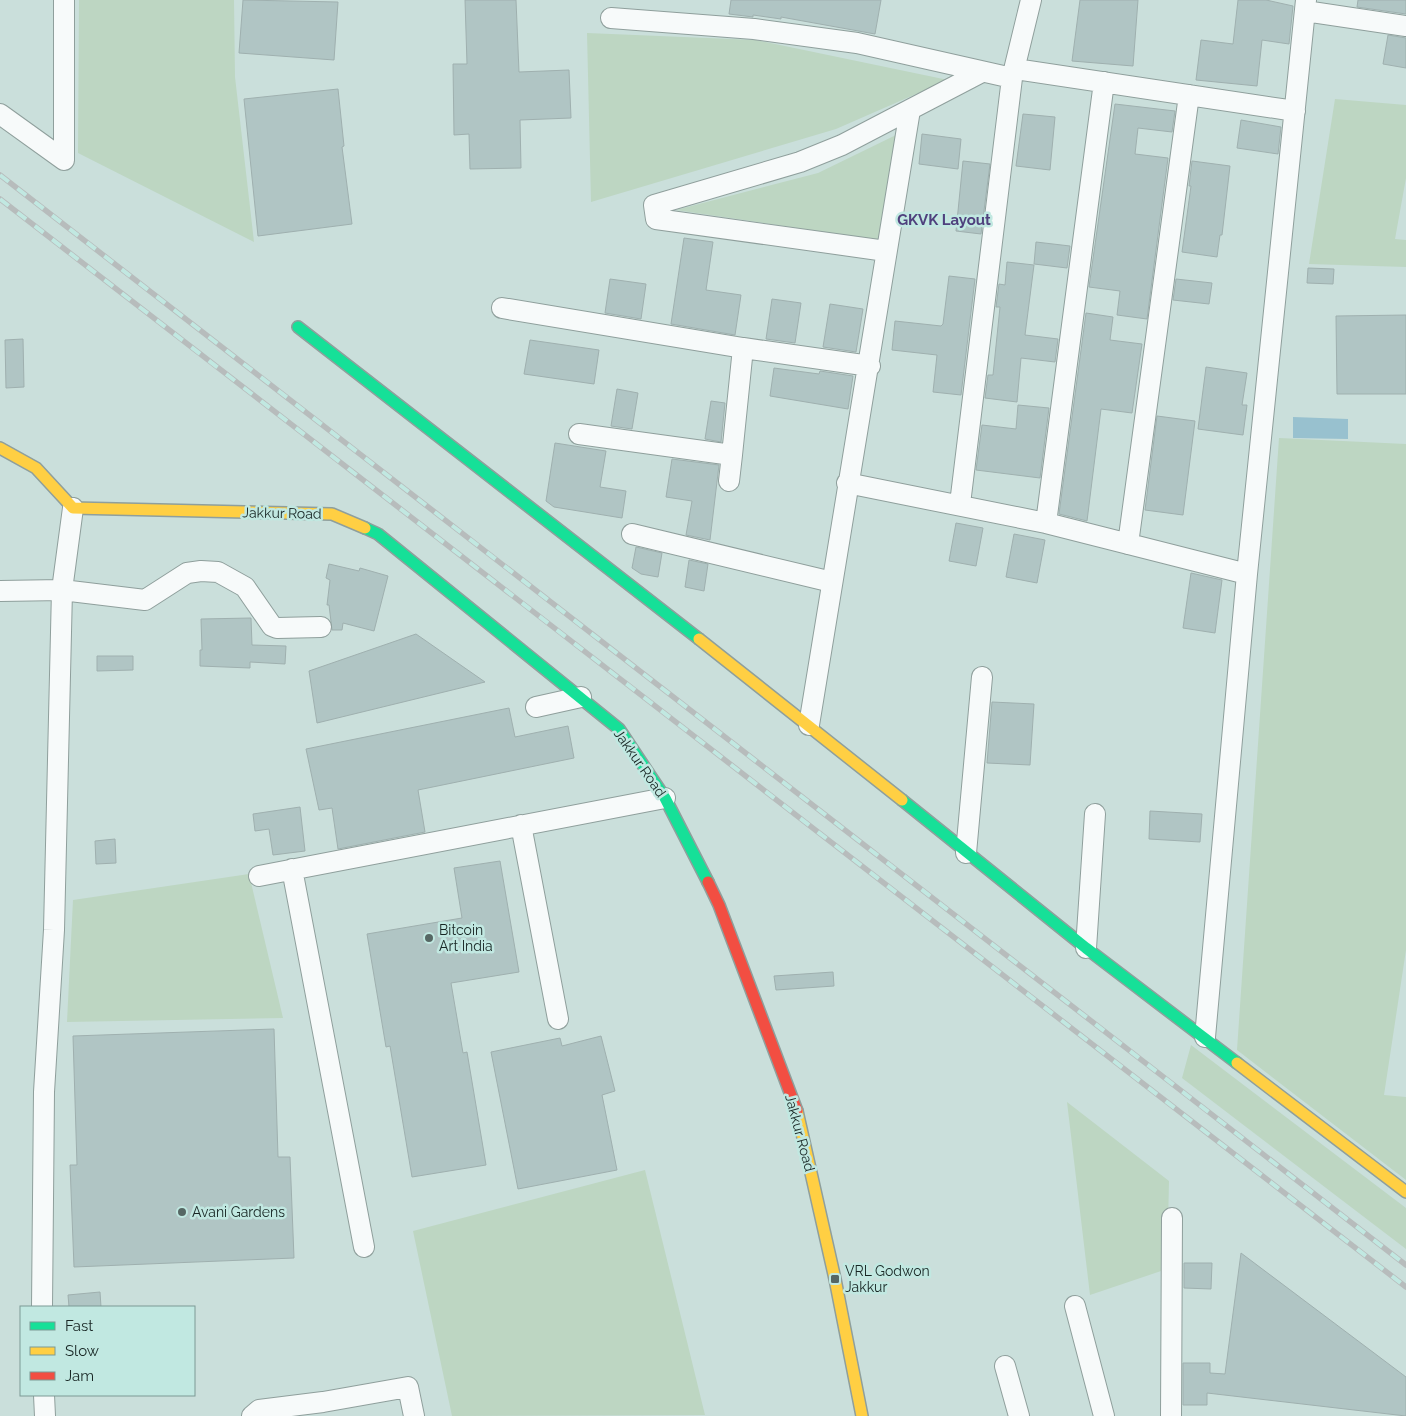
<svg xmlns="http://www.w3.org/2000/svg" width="1406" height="1416" font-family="Raleway,sans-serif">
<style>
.green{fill:#bdd6c2}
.water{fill:#98c1cf}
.building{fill:#b0c5c4;stroke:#9fb0af}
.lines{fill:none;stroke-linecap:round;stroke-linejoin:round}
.street-casing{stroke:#8f9f9c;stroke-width:22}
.fast-casing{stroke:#8f9f9c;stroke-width:14}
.slow-casing{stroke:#8f9f9c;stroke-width:14}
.jam-casing{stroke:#8f9f9c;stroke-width:14}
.street{stroke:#f7fafa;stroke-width:20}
.fast{stroke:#16e098;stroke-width:11}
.slow{stroke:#ffcf43;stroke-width:11}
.jam{stroke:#f24e42;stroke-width:11}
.rail-casing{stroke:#b7bcbc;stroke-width:5.5}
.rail{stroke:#c1e8e1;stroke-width:4;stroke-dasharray:11;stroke-linecap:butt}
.poi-dot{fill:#566764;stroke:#c1e8e1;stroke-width:2}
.labels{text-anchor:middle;stroke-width:5;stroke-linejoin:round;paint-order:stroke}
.street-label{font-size:14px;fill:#182624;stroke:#c1e8e1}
.poi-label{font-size:14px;fill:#182624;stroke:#c1e8e1;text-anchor:start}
.neighbourhood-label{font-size:15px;font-weight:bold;fill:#4f407d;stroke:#c1e8e1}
</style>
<rect width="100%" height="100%" fill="#cadfdb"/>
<!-- green -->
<path class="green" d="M 79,0 L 234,0 L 235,77 L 254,242 L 78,153 Z
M 587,33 L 756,40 L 948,80 L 836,129 L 591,202 Z
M 1335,99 L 1406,105 L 1406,178 L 1395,239 L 1406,240 L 1406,267 L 1309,264 Z
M 896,135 L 878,240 L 676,210 L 818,173 Z
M 1279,438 L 1406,444 L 1406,950 L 1384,1095 L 1406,1097 L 1406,1180 L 1237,1050 Z
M 249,874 L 283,1018 L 67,1022 L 73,900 Z
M 1191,1045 L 1406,1208 L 1406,1249 L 1182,1078 Z
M 1067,1102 L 1169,1181 L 1167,1269 L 1090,1295 Z
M 645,1170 L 705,1415 L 452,1416 L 413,1231 Z"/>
<!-- water -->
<path class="water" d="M 1293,417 L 1348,419 L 1348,439 L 1293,438 Z"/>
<!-- building -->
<path class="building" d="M 243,0 L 338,2 L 334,60 L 239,53 Z
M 465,0 L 516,0 L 519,72 L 569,70 L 571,118 L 520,120 L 521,168 L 470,169 L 469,134 L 454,135 L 453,64 L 467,64 Z
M 731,0 L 881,0 L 875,34 L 781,17 L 781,19 L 753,15 L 753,17 L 729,14 Z
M 1080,0 L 1138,0 L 1133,66 L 1072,61 Z
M 1238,0 L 1266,0 L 1293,6 L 1289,44 L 1262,40 L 1257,86 L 1196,80 L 1201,40 L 1233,44 Z
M 1358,0 L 1406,0 L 1406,14 L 1357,7 Z
M 1388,35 L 1406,38 L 1406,68 L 1383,64 Z
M 338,89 L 344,146 L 342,147 L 352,224 L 258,236 L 244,99 Z
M 1115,104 L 1175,111 L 1172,132 L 1138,128 L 1135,154 L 1168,158 L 1147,319 L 1117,315 L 1120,291 L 1089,287 Z
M 1023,114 L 1055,117 L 1050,170 L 1016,166 Z
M 1241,120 L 1281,127 L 1278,154 L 1237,148 Z
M 922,134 L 961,139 L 958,169 L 919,164 Z
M 963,161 L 990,164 L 981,234 L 956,231 Z
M 1192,161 L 1230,166 L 1222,235 L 1220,235 L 1217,257 L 1182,252 L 1191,186 L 1189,186 Z
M 684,238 L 713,242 L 706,290 L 741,295 L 735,335 L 671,324 Z
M 1036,242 L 1070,246 L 1067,268 L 1034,264 Z
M 1007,262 L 1034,265 L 1025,335 L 1058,339 L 1055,362 L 1021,358 L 1017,402 L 985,398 L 988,375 L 993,375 L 1000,307 L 996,307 L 999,284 L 1005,285 Z
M 1308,268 L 1334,269 L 1333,284 L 1307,283 Z
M 949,276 L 975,279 L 961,395 L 933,392 L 937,355 L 892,350 L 895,321 L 941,326 L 943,324 Z
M 610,279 L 646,284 L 641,319 L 605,313 Z
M 1176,279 L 1212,283 L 1209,304 L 1173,300 Z
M 772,299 L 801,303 L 795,343 L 766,339 Z
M 830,304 L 863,309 L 856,352 L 823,347 Z
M 1086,313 L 1113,317 L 1110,340 L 1142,344 L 1132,413 L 1101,409 L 1087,521 L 1059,514 Z
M 1406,315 L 1406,394 L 1337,394 L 1336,316 Z
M 23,339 L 24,387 L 6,388 L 5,340 Z
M 530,340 L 599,350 L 594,384 L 524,374 Z
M 1206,367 L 1247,373 L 1242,405 L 1247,405 L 1243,435 L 1198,429 Z
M 774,368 L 819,374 L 820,371 L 853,376 L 848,409 L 770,396 Z
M 617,389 L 638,393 L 632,429 L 611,426 Z
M 711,401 L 725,403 L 721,442 L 705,439 Z
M 1018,405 L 1049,408 L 1040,478 L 976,470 L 982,425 L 1016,429 Z
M 1157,416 L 1195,421 L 1183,515 L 1145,510 Z
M 555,443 L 606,451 L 600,487 L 626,491 L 622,518 L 554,507 L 546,501 Z
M 672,459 L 719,465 L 710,540 L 686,535 L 692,501 L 666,497 Z
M 956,523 L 983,528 L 976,566 L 949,561 Z
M 1014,534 L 1045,540 L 1037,583 L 1006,577 Z
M 636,547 L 662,553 L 658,577 L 641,574 L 632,568 Z
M 689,560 L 708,564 L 704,591 L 685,587 Z
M 329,564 L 359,571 L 360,568 L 388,576 L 374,631 L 343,623 L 342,630 L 332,630 L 329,605 L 327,605 L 330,580 L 326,578 Z
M 1191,573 L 1222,580 L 1215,633 L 1183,628 Z
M 251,618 L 252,645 L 286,646 L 285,664 L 250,662 L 250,668 L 200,666 L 200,650 L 202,650 L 201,619 Z
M 416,634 L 485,682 L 317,723 L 309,671 Z
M 97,656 L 133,656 L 133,670 L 97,671 Z
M 992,702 L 1034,704 L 1030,765 L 987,763 Z
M 509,708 L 515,737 L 568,726 L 574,758 L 418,790 L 425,832 L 338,849 L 332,808 L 319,810 L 306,749 Z
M 300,807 L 305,851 L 273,855 L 269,829 L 255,831 L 253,814 Z
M 1150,811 L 1202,814 L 1200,842 L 1149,839 Z
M 115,839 L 116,863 L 96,864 L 95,841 Z
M 500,861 L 519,972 L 451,983 L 463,1053 L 467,1052 L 486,1165 L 412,1177 L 390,1046 L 386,1047 L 367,934 L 462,918 L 454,868 Z
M 833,972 L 834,986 L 776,990 L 774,976 Z
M 274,1029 L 278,1157 L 290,1157 L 294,1258 L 74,1267 L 70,1165 L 77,1165 L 73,1036 Z
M 601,1036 L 615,1091 L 602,1095 L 617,1170 L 518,1189 L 491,1052 L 560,1038 L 562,1046 Z
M 1241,1253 L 1406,1377 L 1406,1416 L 1207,1393 L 1207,1405 L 1183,1405 L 1183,1363 L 1210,1363 L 1210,1373 L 1225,1374 Z
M 1184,1263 L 1212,1263 L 1211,1289 L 1184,1288 Z
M 100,1292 L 101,1307 L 69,1307 L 68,1295 Z"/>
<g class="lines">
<!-- street casing -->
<g class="street-casing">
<path id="street" d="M 64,0 L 64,160
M 1305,11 L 1406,26
M 611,18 L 754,29 L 857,43 L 1012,78
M 1015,69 L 1295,111
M 0,114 L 64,160
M 886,251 L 656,219 L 654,205 L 800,162 L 842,145 L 982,72
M 502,308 L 743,348
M 579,434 L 732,455 L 743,348 L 870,366
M 729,481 L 732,455
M 847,483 L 1046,523 L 1247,574
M 960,504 L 1012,78 L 1031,0
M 1046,523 L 1104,82
M 632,534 L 832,582
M 1128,544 L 1189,95
M 0,591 L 62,590 L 145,600 L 187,573 L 201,571 L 218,572 L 245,587 L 272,626 L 277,628 L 321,627
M 536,707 L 581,697
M 809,725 L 910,110
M 521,825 L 558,1019
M 966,853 L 982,677
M 292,869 L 364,1247
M 259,876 L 665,798
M 1086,948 L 1095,814
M 1205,1037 L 1247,574 L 1306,0
M 1075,1306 L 1104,1416
M 42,1307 L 44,1092 L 54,930 L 62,590 L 73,508
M 1005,1366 L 1019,1416
M 44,1395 L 45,1416
M 252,1416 L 259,1410 L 323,1402 L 408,1387 L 414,1416
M 1171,1416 L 1172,1218"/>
</g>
<!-- fast casing -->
<g class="fast-casing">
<path id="fast" d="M 298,327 L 699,639
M 365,528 L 378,534 L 619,729 L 665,798 L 708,882
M 902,800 L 1086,948 L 1237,1063"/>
</g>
<!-- slow casing -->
<g class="slow-casing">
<path id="slow" d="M 0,448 L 36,468 L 73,508 L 332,514 L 365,528
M 699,639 L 902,800
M 1237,1063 L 1406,1192
M 797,1111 L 835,1279 L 862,1416"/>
</g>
<!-- jam casing -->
<g class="jam-casing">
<path id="jam" d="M 708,882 L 719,905 L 797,1111"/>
</g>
<!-- street -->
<use href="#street" class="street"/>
<!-- fast -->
<use href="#fast" class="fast"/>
<!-- slow -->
<use href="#slow" class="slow"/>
<!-- jam -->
<use href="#jam" class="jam"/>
<!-- rail casing -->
<g class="rail-casing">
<path id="rail" d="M 0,175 L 1406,1265
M 0,199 L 1406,1287"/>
</g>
<!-- rail -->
<use href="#rail" class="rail"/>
</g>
<!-- markers -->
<g class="poi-dot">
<circle cx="429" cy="938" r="5"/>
<circle cx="182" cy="1212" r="5"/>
<rect x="830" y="1274" width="10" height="10" rx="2.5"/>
</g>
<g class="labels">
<!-- street labels -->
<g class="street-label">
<text transform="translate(282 513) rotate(1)" y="5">Jakkur Road</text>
<text transform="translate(640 763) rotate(55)" y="5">Jakkur Road</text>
<text transform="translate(800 1133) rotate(75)" y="5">Jakkur Road</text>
</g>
<!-- poi labels -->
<g class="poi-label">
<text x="439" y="935">Bitcoin<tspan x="439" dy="16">Art India</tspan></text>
<text x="192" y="1217">Avani Gardens</text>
<text x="845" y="1276">VRL Godwon<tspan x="845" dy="16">Jakkur</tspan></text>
</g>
<!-- neighbourhood labels -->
<g class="neighbourhood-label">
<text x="944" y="225">GKVK Layout</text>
</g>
</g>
<!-- legend -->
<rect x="20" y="1306" width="175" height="90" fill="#c1e8e1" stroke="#7d9a95"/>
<rect x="30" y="1322" width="25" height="8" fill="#16e098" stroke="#7d9a95"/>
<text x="65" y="1331" font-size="15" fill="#182624">Fast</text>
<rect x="30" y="1347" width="25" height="8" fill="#ffcf43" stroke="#7d9a95"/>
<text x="65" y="1356" font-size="15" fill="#182624">Slow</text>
<rect x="30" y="1372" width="25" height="8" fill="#f24e42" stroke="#7d9a95"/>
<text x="65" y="1381" font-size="15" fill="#182624">Jam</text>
</svg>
